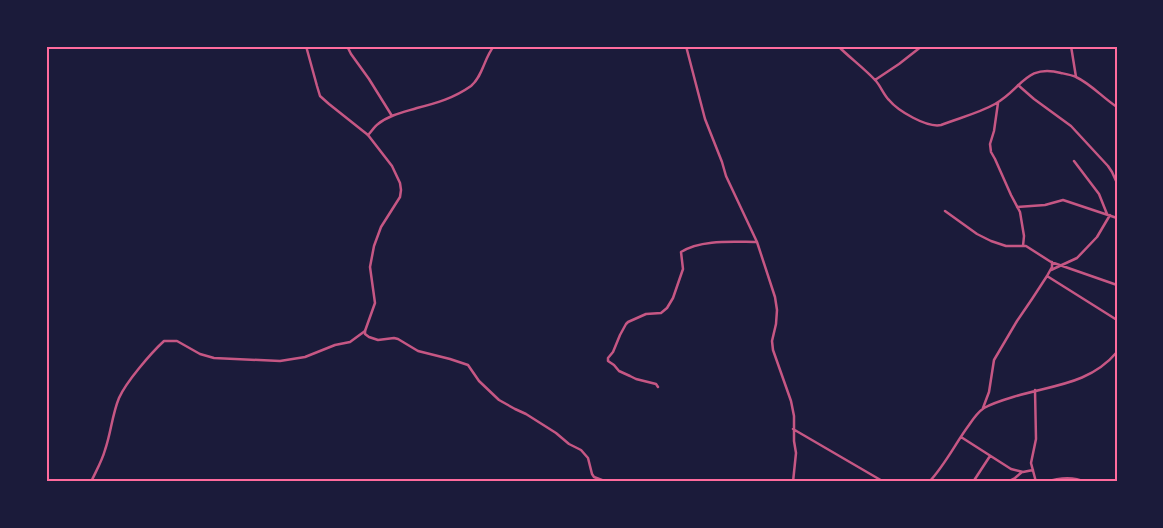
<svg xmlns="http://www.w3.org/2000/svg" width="1163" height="528" font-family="'Noto Sans',sans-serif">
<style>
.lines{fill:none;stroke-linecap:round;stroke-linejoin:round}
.minor{stroke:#c65784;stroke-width:2.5}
.tertiary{stroke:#c65784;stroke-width:2.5}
.neatline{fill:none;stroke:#ff6b9d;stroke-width:2}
</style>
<rect width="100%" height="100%" fill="#1b1b3a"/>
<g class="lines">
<!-- minor -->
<path class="minor" d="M 347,46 L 351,54 L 369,79 L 392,116
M 686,46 L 705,119 L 722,162 L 726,176 L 757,242 L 775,297 L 777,310 L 776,324 L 772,341 L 773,350 L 791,401 L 794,416 L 794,441 L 796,453 L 793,482
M 838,46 C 850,58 864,68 876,81 C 881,87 884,95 889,100 C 898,111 927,128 941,125 C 959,118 979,113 995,104 C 1021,90 1026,63 1061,73 C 1066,74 1072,75 1076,77 C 1091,84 1103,98 1117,107
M 1071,46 L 1076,77
M 875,80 L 899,64 L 922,46
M 1018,85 L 1034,99 L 1071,126 L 1108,166 L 1112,172 L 1117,183
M 998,103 L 994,131 L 990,144 L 991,152 L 995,159 L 1011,195 L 1020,212 L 1024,236 L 1023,246
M 368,135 C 371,132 374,127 378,124 C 389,115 404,112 417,108 C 437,103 454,98 471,86 C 483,76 484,58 494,46
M 1074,161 L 1099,194 L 1107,214
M 1017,207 L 1045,205 L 1063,200 L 1117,218
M 945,211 L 977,234 L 991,241 L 1006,246 L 1026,246 L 1051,262 L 1117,285
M 1051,270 L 1077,258 L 1097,237 L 1110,215
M 1047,276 L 1117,320
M 365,331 L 365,334 L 369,337 L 378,340 L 394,338 L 398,339 L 418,351 L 450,359 L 468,365 L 479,381 L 499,400 L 515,409 L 526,414 L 556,433 L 569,444 L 581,450 L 588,458 L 592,474 L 594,477 L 607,482
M 658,387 L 656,384 L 636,379 L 630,376 L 619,371 L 614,365 L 608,361 L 608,358 L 613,352 L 620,335 L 626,324 L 628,322 L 646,314 L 661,313 L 667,308 L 673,298 L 683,269 L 681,252 C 701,239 734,242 757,242
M 1035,390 L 1036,439 L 1031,463 L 1036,482
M 983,408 L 989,392 L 994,360 L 1017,321 L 1032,299 L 1047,276 L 1052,267 L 1052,262
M 793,429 L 884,482
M 961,437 L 1011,469 L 1023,472 L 1033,470
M 622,482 L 632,482
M 929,482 C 945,465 955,444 969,425 C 973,419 978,412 984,408 C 993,403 1003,400 1013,397 C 1051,385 1089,385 1117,352
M 973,482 L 990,456
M 1007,482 L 1015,478 L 1022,472
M 1045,482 C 1058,478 1073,476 1085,482"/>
<!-- tertiary -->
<path class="tertiary" d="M 91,482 C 96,471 102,461 105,450 C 111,433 112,415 119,398 C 126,382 151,353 164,341 L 177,341 L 200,354 L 214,358 L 280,361 L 305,357 L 335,345 L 350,342 L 365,331 L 375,303 L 370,267 L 374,246 L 381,227 L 400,197 L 401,190 L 400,183 L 392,166 L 368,135 L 329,104 L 320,96 L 317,86 L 306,46"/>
</g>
<!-- border -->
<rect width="1163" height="528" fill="none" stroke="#1b1b3a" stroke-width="95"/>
<rect x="48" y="48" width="1068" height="432" class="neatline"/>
</svg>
